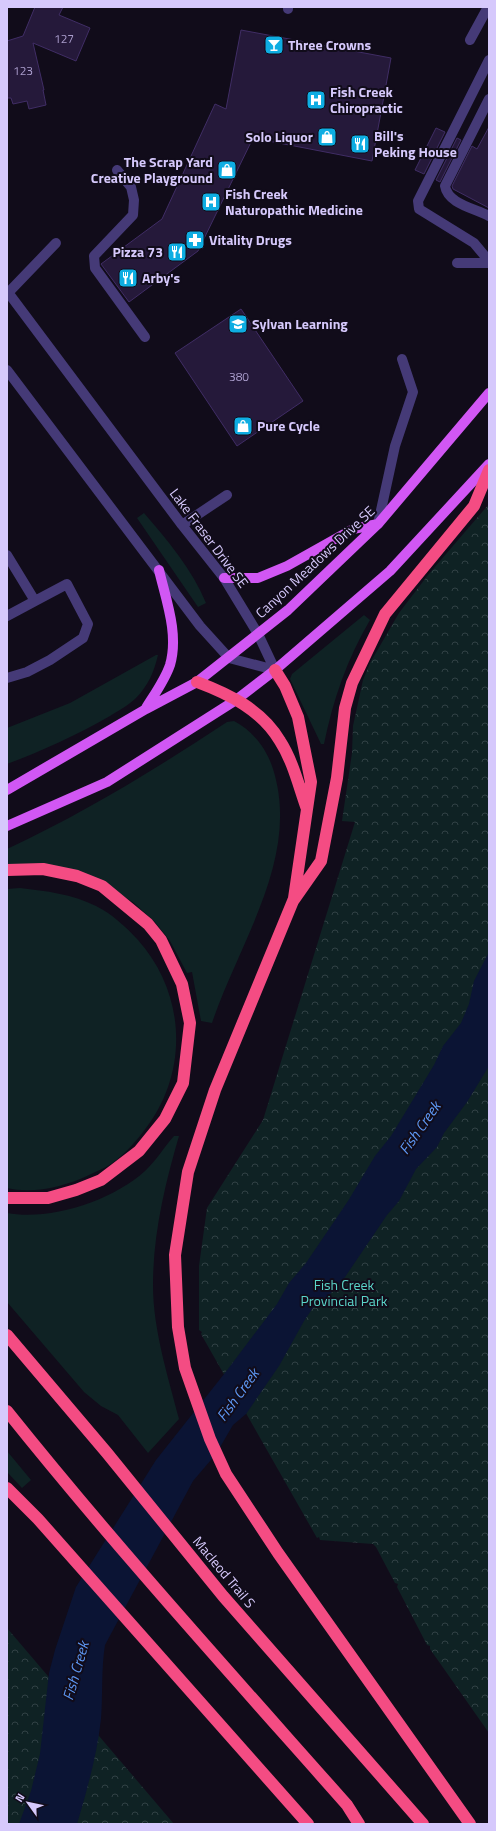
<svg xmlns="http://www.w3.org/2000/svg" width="496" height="1831" font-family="'Titillium Web',sans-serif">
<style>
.green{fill:#0f2224}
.forest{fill:url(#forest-crowns)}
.water{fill:#0b1434}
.building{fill:#25193a;stroke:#402d65}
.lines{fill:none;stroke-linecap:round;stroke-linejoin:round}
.minor{stroke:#453a77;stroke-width:10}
.major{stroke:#d157f4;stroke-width:10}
.highway{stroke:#f44c83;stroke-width:12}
.labels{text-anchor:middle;stroke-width:4;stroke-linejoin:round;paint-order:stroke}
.number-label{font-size:12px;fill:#aa9dcc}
.poi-label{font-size:14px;font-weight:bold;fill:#d6c9fc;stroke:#110c1a;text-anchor:start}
.street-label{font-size:14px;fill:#d6c9fc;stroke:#110c1a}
.park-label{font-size:14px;fill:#5bd5c9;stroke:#110c1a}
.water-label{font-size:15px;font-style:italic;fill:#5e98f5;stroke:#110c1a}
</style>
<defs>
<pattern id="forest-crowns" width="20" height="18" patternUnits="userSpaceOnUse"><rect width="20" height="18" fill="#0f2224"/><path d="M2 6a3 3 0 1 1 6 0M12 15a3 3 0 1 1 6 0" fill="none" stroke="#314145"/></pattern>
</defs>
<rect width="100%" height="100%" fill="#110c1a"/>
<!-- green -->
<path class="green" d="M 144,513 C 168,541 192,569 206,603 L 198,607 L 137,518 Z
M 364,615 L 370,620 C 347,659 333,700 324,744 L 321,744 L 290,679 L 292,674 Z
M 156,655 L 158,655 C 154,672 148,686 136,698 C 129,705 118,711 110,716 C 77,735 42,751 7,764 L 7,728 L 70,703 Z
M 234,721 C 252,730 267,749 273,769 C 301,857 239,942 212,1023 L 201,1021 L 192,972 L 187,973 L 170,941 L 155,922 L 134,903 L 105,884 L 7,866 L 7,849 C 84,813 156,769 227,722 Z
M 20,888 C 46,891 72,894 96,906 C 112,914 126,927 138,940 C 187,995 189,1075 143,1132 C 133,1145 120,1159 106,1167 C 100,1170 93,1173 87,1176 C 63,1187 33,1194 7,1188 L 7,889 Z
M 174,1136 L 179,1136 C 165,1184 153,1234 153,1285 C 153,1330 168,1376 179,1419 L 148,1453 L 118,1415 L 101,1406 L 84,1392 L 7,1302 L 7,1213 C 50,1221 112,1201 145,1171 C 156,1161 164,1147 174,1136 Z
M 7,1451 L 31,1480 L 22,1488 L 7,1472 Z"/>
<!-- forest -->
<path class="forest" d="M 489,504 L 489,1733 L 430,1649 L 430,1646 L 427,1645 L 397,1587 L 398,1584 L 395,1583 L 376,1547 L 373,1544 L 320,1540 L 319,1537 L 317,1538 L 201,1334 L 202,1332 L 199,1330 L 199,1266 L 207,1208 L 263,1120 L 355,822 L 342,821 L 352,753 L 353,726 L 363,680 L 370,663 L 399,613 L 428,575 Z
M 7,1628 L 174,1824 L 7,1824 Z"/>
<!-- water -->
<path class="water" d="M 489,952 L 489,1066 L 467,1102 L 444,1133 L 437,1147 L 416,1169 L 399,1201 L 387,1215 L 343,1280 L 329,1295 L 314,1306 L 304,1321 L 279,1366 L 246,1414 L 233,1425 L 216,1454 L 193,1481 L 105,1645 C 101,1670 103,1694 101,1719 C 97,1755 87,1790 77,1824 L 19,1824 L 31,1791 L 40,1754 L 49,1673 L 55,1650 L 76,1587 L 156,1460 L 228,1369 L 277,1304 L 289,1283 L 306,1263 L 348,1201 L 375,1156 L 391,1136 L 434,1065 L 443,1046 L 461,1023 L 469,1004 L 474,981 Z"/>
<!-- building -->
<path class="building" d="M 35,7 L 63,7 L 59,15 L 90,28 L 76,61 L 33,43 L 44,90 L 43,90 L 46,105 L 29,109 L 27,101 L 13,104 L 11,98 L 7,98 L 7,41 L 23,36 Z
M 241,30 L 391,58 L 372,161 L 253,138 L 198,251 L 129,302 L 101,264 L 162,219 L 215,104 L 226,109 Z
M 489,127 L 489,208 L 453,189 L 452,186 L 472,146 L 477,149 Z
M 436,128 L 445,132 L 424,174 L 415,170 Z
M 457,138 L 461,140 L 440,182 L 436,180 Z
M 241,309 L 303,401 L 237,446 L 175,353 Z"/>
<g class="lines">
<!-- minor -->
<path class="minor" d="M 288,9 L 288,7
M 470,40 L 488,7
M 489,60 L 418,201 L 419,209 L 474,243 L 489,261
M 489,99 L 445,186 C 448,204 474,208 489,216
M 117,170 L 131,187 L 134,200 L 133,215 L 94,256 L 95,268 L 145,337
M 457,263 L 489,263
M 7,291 L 182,525 L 224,578 L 258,634 L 275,670
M 7,294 L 56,243
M 7,370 L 200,626 L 229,658 L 275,670
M 378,524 L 395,446 L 413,392 L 402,359
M 182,525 L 227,495
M 7,555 L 35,601 L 67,584 L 88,624 L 83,638 L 50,660 L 27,672 L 7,678
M 7,616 L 35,601"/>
<!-- major -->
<path class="major" d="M 224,578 L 258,578 L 287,566 L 353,529 L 378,524
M 146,708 C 154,695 165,680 170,665 C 179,634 166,600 159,570
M 7,790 L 146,709 L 197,682 L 288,610 L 378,524 L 489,393
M 7,826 L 107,782 L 236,700 L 275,670 L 390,571 L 489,464"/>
<!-- highway -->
<path class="highway" d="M 275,670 L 285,686 L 298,717 L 311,782 L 294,898
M 197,682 C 229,694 262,710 280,741 C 293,761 299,787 307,809
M 7,870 L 43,869 L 77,876 L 102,886 L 148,924 L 161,940 L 182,984 L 190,1023 L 183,1083 L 165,1119 L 139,1151 L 101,1180 L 76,1190 L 48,1198 L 7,1198
M 7,1335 L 107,1453 L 223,1596 L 423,1824
M 7,1411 C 115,1546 232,1675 347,1805 L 359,1824
M 7,1488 L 38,1519 L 308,1824
M 470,1824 L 278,1553 L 226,1474 L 210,1439 L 185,1368 L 178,1327 L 175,1255 L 188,1172 L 215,1090 L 293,901 L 321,861 L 337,778 L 345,708 L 352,683 L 385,614 L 474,506 L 489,470"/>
</g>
<!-- icons -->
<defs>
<g id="bar-square" transform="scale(1)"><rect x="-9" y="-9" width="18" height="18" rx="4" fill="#0eade2" stroke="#110c1a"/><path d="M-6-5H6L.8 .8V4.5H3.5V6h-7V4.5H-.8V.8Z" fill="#fff"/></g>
<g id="hospital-square" transform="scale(1)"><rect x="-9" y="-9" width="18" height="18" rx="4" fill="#0eade2" stroke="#110c1a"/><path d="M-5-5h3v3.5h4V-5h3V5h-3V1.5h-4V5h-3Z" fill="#fff"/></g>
<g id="shop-square" transform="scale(1)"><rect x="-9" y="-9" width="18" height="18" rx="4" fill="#0eade2" stroke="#110c1a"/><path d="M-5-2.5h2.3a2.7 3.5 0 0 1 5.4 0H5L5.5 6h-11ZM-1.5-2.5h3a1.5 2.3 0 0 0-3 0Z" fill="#fff"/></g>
<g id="restaurant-square" transform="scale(1)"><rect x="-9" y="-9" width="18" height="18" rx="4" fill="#0eade2" stroke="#110c1a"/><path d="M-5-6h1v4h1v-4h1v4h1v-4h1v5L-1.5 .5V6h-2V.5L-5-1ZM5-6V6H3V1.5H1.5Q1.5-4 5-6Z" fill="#fff"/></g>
<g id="pharmacy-square" transform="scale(1)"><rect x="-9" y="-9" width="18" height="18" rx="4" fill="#0eade2" stroke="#110c1a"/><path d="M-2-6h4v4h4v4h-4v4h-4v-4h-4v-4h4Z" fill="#fff"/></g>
<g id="school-square" transform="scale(1)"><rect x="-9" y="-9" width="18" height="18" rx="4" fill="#0eade2" stroke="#110c1a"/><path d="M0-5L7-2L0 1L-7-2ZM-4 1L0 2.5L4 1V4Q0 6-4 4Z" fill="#fff"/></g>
</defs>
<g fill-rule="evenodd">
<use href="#bar-square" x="274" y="45"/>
<use href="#hospital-square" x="316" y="100"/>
<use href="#shop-square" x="327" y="137"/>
<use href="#restaurant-square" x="360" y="144"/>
<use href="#shop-square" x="227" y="170"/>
<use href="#hospital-square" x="211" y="202"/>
<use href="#pharmacy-square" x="195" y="240"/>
<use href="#restaurant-square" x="177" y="252"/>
<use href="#restaurant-square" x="128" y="278"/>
<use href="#school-square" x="238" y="324"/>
<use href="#shop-square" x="243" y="426"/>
</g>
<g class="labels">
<!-- number labels -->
<g class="number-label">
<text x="64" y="43">127</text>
<text x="23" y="75">123</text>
<text x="239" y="381">380</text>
</g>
<!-- poi labels -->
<g class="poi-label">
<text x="288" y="50">Three Crowns</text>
<text x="330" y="97">Fish Creek<tspan x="330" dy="16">Chiropractic</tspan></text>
<text x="374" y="141">Bill's<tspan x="374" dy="16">Peking House</tspan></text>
<text x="313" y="142" text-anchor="end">Solo Liquor</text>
<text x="213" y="167" text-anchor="end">The Scrap Yard<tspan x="213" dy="16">Creative Playground</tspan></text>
<text x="225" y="199">Fish Creek<tspan x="225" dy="16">Naturopathic Medicine</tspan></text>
<text x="209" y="245">Vitality Drugs</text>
<text x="163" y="257" text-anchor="end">Pizza 73</text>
<text x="142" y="283">Arby's</text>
<text x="252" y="329">Sylvan Learning</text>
<text x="257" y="431">Pure Cycle</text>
</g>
<!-- street labels -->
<g class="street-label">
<text transform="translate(209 538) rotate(53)" y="5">Lake Fraser Drive SE</text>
<text transform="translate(315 562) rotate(-43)" y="5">Canyon Meadows Drive SE</text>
<text transform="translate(224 1572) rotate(50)" y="5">Macleod Trail S</text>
</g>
<!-- park labels -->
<g class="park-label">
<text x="344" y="1290">Fish Creek<tspan x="344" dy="16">Provincial Park</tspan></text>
</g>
<!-- water labels -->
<g class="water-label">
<text transform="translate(420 1128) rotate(-55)" y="5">Fish Creek</text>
<text transform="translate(238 1395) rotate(-54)" y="5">Fish Creek</text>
<text transform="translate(76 1671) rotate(-74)" y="5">Fish Creek</text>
</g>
</g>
<!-- border -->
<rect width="496" height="1831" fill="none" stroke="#d6c9fc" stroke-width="16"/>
<!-- north arrow -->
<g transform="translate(28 1803) rotate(303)" stroke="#110c1a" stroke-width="3" paint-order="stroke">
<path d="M0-3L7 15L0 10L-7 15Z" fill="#d6c9fc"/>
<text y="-6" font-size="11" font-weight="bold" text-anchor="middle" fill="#d6c9fc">N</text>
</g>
</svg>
